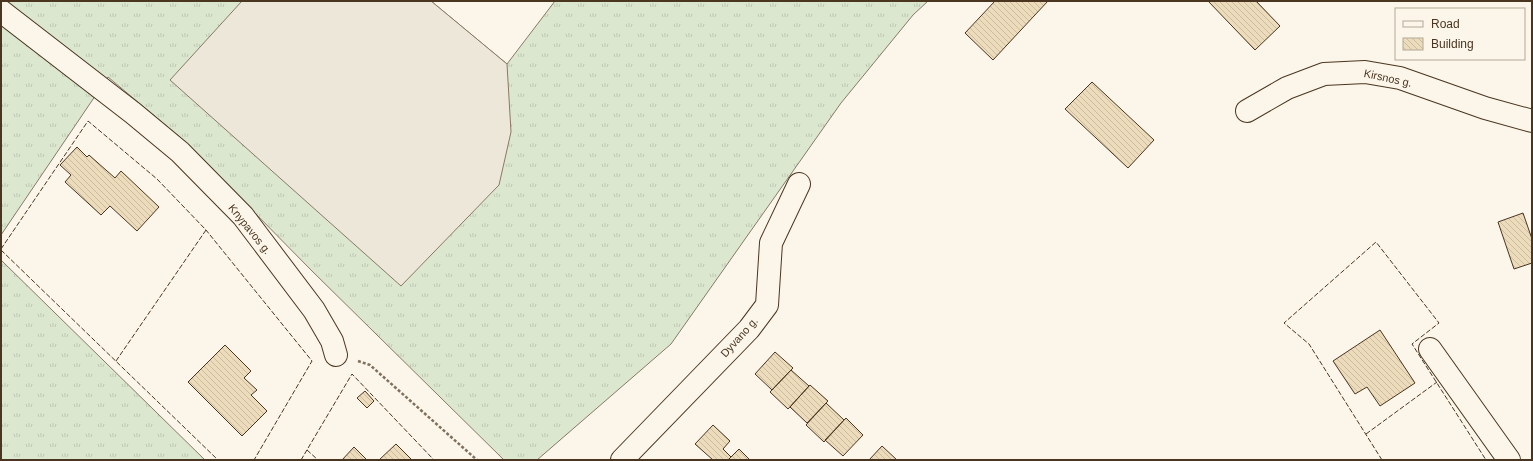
<svg xmlns="http://www.w3.org/2000/svg" width="1533" height="461" font-family="Arial,sans-serif">
<style>
.grass{fill:url(#grass-tufts);stroke:#887966}
.parking{fill:#ede7d9;stroke:#887966}
.building{fill:url(#building-back-hatch);stroke:#4a3520}
.lines{fill:none;stroke-linecap:round;stroke-linejoin:round}
.minor-casing{stroke:#4a3520;stroke-width:24}
.path{stroke:#7f6f5c;stroke-width:2.5;stroke-dasharray:3 2;stroke-linecap:butt}
.minor{stroke:#fbf6e9;stroke-width:22}
.fence{stroke:#4a3520;stroke-width:1;stroke-dasharray:5 2;stroke-linecap:butt}
.labels{text-anchor:middle;stroke-width:3;stroke-linejoin:round;paint-order:stroke}
.street-label{font-size:11px;fill:#4a3520;stroke:#fbf6e9}
</style>
<defs>
<pattern id="grass-tufts" width="24" height="20" patternUnits="userSpaceOnUse"><rect width="24" height="20" fill="#dce7d0"/><path d="M3 7l-1-3M5 7V3M7 7l1-3M15 17l-1-3M17 17v-4M19 17l1-3" fill="none" stroke="#bec7b2"/></pattern>
<pattern id="building-back-hatch" width="6" height="6" patternUnits="userSpaceOnUse"><rect width="6" height="6" fill="#ecdcbc"/><path d="M-1 5l2 2M0 0l6 6M5-1l2 2" fill="none" stroke="#ccbda1"/></pattern>
</defs>
<rect width="100%" height="100%" fill="#fbf6e9"/>
<!-- grass -->
<path class="grass" d="M 1,1 L 431,1 L 507,64 L 555,1 L 928,1 L 913,15 L 841,103 L 671,344 L 537,460 L 504,460 L 311,270 L 182,139 L 108,77 L 1,235 Z
M 1,260 L 205,460 L 1,460 Z"/>
<!-- parking -->
<path class="parking" d="M 242,1 L 431,1 L 507,64 L 511,132 L 499,185 L 401,286 L 170,80 Z"/>
<!-- building -->
<path class="building" d="M 995,1 L 1048,1 L 993,60 L 965,33 Z
M 1208,1 L 1256,1 L 1280,26 L 1255,50 Z
M 1092,82 L 1154,140 L 1128,168 L 1065,109 Z
M 77,147 L 87,157 L 89,155 L 115,178 L 121,171 L 159,207 L 137,231 L 110,206 L 101,215 L 65,182 L 71,175 L 60,165 Z
M 1523,213 L 1532,239 L 1532,263 L 1514,269 L 1498,222 Z
M 1380,330 L 1415,383 L 1380,406 L 1367,387 L 1355,394 L 1333,361 Z
M 225,345 L 251,371 L 244,378 L 257,390 L 251,395 L 267,411 L 242,436 L 188,382 Z
M 775,352 L 793,368 L 772,390 L 755,374 Z
M 791,370 L 809,386 L 788,409 L 770,392 Z
M 810,385 L 828,401 L 807,423 L 790,407 Z
M 365,391 L 374,401 L 367,408 L 357,398 Z
M 826,403 L 844,420 L 824,442 L 806,425 Z
M 846,418 L 863,435 L 843,456 L 825,440 Z
M 713,425 L 730,441 L 723,449 L 731,457 L 728,460 L 713,460 L 695,444 Z
M 396,444 L 412,460 L 379,460 Z
M 882,446 L 897,460 L 869,460 Z
M 354,447 L 367,460 L 342,460 Z
M 739,449 L 750,460 L 728,460 Z"/>
<g class="lines">
<!-- minor casing -->
<g class="minor-casing">
<path id="minor" d="M 1,11 L 133,113 L 180,152 L 243,216 L 314,310 L 332,341 L 336,355
M 1247,111 L 1287,88 L 1324,74 L 1365,72 L 1400,78 L 1485,108 L 1532,121
M 1430,349 L 1509,460
M 622,460 L 749,329 L 767,305 L 771,243 L 799,184"/>
</g>
<!-- path -->
<path class="path" d="M 358,361 L 370,365 L 477,460"/>
<!-- minor -->
<use href="#minor" class="minor"/>
<!-- fence -->
<path class="fence" d="M 1,249 L 88,121 L 157,179 L 206,230 L 312,361 L 254,460
M 1,250 L 218,460
M 116,361 L 206,230
M 1366,434 L 1437,382
M 307,450 L 318,460
M 301,460 L 352,374 L 434,460
M 1382,460 L 1309,344 L 1284,323 L 1376,242 L 1439,323 L 1412,344 L 1486,460"/>
</g>
<g class="labels">
<!-- street labels -->
<g class="street-label">
<text transform="translate(1388 78) rotate(12)" y="4">Kirsnos g.</text>
<text transform="translate(250 229) rotate(51)" y="4">Knypavos g.</text>
<text transform="translate(739 337) rotate(-48)" y="4">Dyvano g.</text>
</g>
</g>
<!-- border -->
<rect width="1533" height="461" fill="none" stroke="#4a3520" stroke-width="4"/>
<!-- legend -->
<rect x="1395" y="8" width="130" height="52" fill="#fbf6e9" stroke="#b4a999"/>
<rect x="1403" y="21" width="20" height="6" fill="#fbf6e9" stroke="#b4a999"/>
<text x="1431" y="28" font-size="12" fill="#4a3520">Road</text>
<rect x="1403" y="38" width="20" height="12" fill="url(#building-back-hatch)" stroke="#b4a999"/>
<text x="1431" y="48" font-size="12" fill="#4a3520">Building</text>
</svg>
